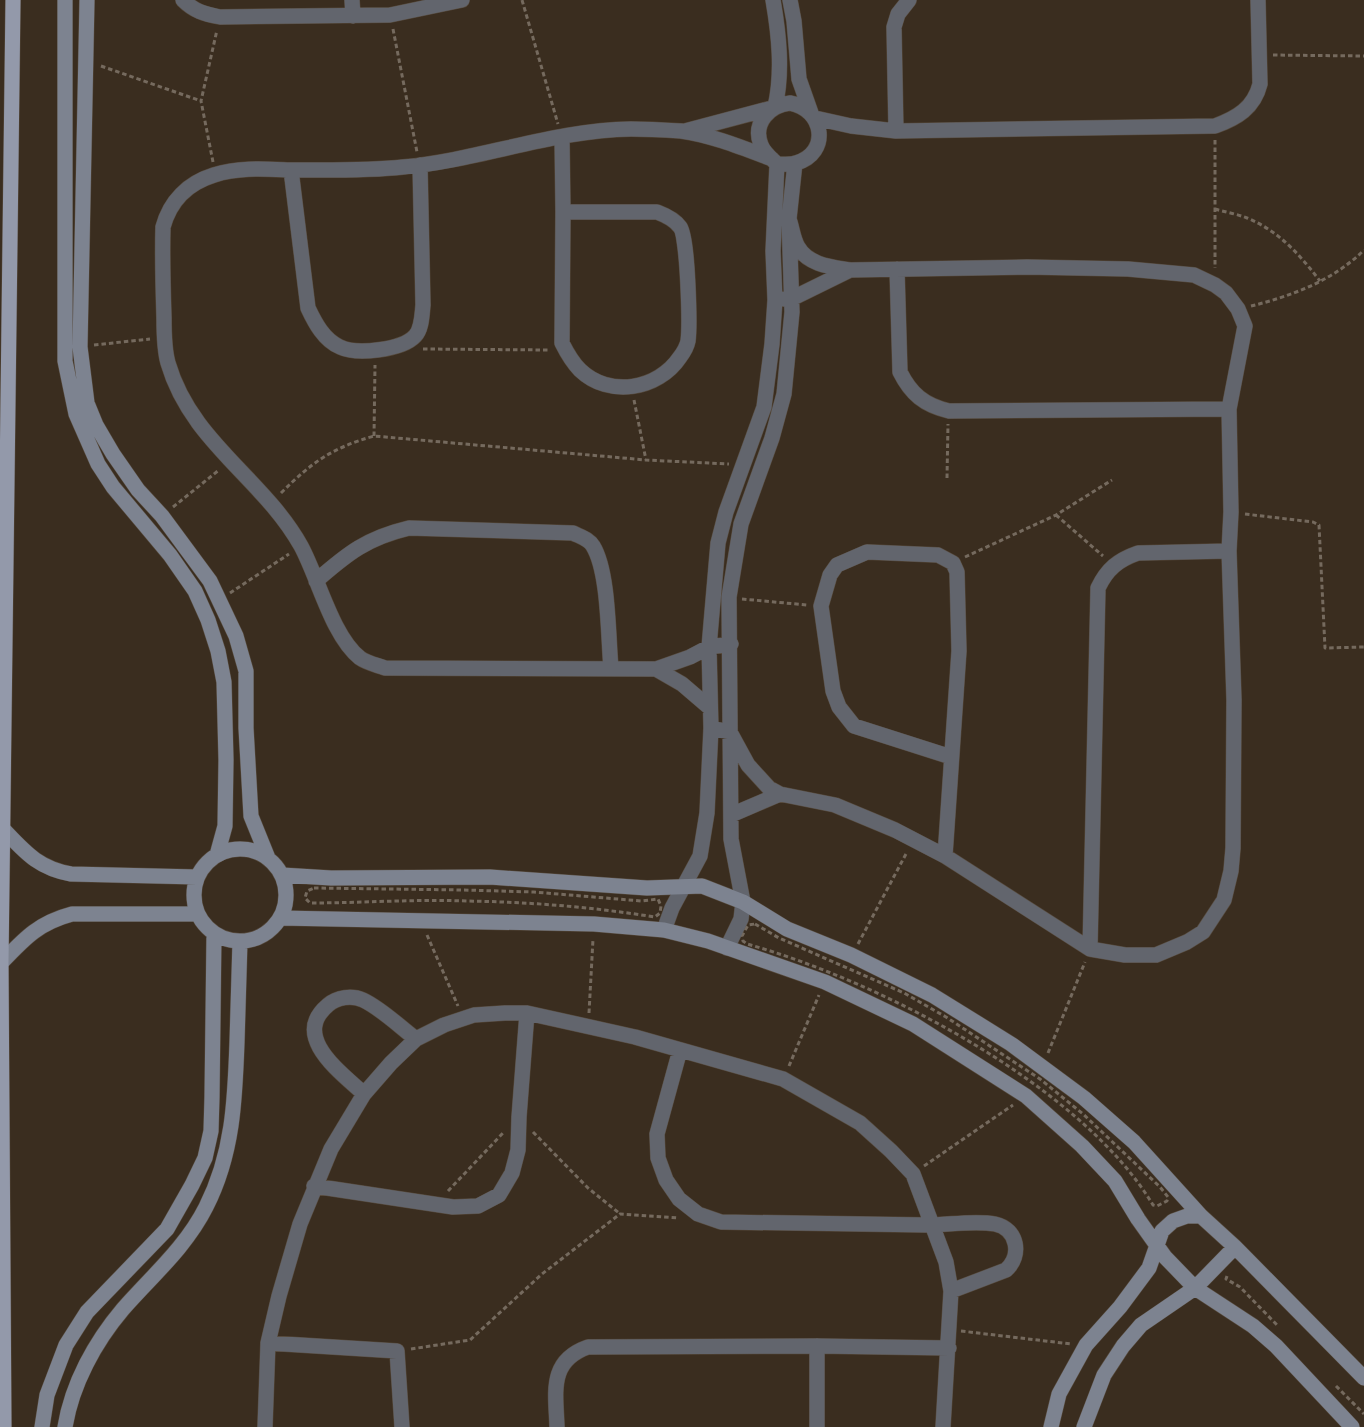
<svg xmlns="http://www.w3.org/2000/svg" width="1364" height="1427" font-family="'Archivo Narrow',sans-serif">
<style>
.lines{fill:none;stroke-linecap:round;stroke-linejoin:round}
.street-casing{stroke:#574b3e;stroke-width:16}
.secondary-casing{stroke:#574b3e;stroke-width:16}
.primary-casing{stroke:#574b3e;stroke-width:16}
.path{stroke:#756a5e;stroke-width:3;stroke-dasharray:4.5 3;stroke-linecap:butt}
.street{stroke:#62656d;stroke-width:15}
.secondary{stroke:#7d8390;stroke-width:15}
.primary{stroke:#9399aa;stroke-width:15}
</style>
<rect width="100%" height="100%" fill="#3a2d1f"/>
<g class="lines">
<!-- street casing -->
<g class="street-casing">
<path id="street" d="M 183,0 C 194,11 204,14 220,17 L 390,15 L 462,0
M 352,0 L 353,16
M 773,0 C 779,35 783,72 775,107
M 790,0 L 794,21 L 799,79 L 811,113
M 790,103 C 824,109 831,153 796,163 C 790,165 783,164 777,164 C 771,158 764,153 761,145 C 752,123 770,105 790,103 Z
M 815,118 L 851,126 L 896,131 L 1215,126 C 1237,118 1254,108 1260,84 L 1258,0
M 685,131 L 772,108
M 896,131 L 894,27 L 898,14 L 909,0
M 562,137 L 563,212
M 291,170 L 308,308 C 315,323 324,340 340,347 C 357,355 402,350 415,336 C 422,329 422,314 423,305 L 420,165
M 563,212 L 657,212 C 665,215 675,220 680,227 C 688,236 690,326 688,341 C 687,346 683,353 680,357 C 658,390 609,398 580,370 C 572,362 567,353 562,343 Z
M 897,269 L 900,372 C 911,394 924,405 949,411 L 1229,409
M 784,299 L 791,299 L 850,270
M 316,581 C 348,553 367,538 409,528 L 573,533 C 581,537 589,539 593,546 C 609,572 608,637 611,668
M 731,644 L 709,647 L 690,657 L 656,669 L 385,668 C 377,665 367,663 360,658 C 332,636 318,577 301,546 C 263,478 191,442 168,363 C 164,349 164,333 164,318 C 163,287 162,257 163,227 C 170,201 188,183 214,175 C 239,167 265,169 290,170 C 326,170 368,171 403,167 C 480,160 554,130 631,129 C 647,129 665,130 681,131 C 711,135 743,148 772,159
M 656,669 L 682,684 L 710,708
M 711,728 L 730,732 L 748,765 L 769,788 L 780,794 L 835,805 L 895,830 L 945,856 L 1090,949 L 1125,955 L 1156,955 L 1187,942 L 1203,932 L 1224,900 L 1231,871 L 1233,848 L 1234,700 L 1229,551 L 1231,512 L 1229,409 L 1245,326 L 1238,309 L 1226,293 L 1215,285 L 1194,275 L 1128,269 L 1027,267 L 850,270 C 832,267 808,265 798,247 C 793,239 792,227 789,219
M 731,815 L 780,794
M 945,856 L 959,651 L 957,572 L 953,563 L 938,555 L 867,552 L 837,565 L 830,575 L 821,606 L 833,691 L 839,707 L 854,726 L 951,757
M 664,930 L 672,908 L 700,856 L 707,813 L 711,728 L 709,647 L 718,543 L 726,512 L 764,407 L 772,344 L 775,300 L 773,251 L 777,164
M 727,948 L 741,919 L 743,902 L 731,839 L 729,597 L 741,524 L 772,438 L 784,394 L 792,312 L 789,219 L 795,163
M 1090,949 L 1098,588 C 1107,569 1118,560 1138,553 L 1229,551
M 680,1050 L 657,1134 L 658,1158 L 666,1180 L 679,1199 L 698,1214 L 721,1222 C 789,1223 858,1224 927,1225 C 949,1225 974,1220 995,1224 C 1018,1229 1022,1256 1006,1270 L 951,1291
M 364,1094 C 342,1073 290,1037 328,1005 C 337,997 352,995 363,1000 C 382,1009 400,1027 416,1039
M 314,1186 L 453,1207 L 478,1206 L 499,1195 L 512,1173 L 518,1150 L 519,1117 L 527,1013
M 268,1343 L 397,1351 L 402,1427
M 817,1346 L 817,1427
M 265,1427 L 268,1343 L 279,1296 L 300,1224 L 331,1149 L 364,1094 L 391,1063 L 416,1039 L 444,1025 L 474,1015 L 505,1013 L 527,1013 L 635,1037 L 783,1079 L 860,1123 L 891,1151 L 913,1174 L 946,1262 L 951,1291 L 943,1427
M 557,1427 C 556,1393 548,1361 588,1347 L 817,1346 L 949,1348"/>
</g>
<!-- secondary casing -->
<g class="secondary-casing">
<path id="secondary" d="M 65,0 L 65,361 L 76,414 L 98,464 L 113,487 L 170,555 L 195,591 L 208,620 L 218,651 L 224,682 L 226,760 L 225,826 L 217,855
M 87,0 L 80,347 L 87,403 L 96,425 L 113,454 L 138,490 L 162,516 L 210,581 L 236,636 L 246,671 L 246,728 L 251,816 L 268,858
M 3,829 C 25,852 38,868 71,874 L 197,877
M194 895a46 46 0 1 1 92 0a46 46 0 1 1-92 0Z
M 282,875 L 331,878 L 490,877 L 647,888 L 702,886 L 743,902 L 787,929 L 851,955 L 932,995 L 1011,1044 L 1084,1098 L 1134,1142 L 1201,1216 L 1235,1247 L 1364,1378
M 280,918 L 594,924 L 664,930 L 708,941 L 825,982 L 913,1024 L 1026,1096 L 1082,1146 L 1115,1181 L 1138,1219 L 1165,1257 L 1195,1288 L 1253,1326 L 1276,1346 L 1352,1427
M 1,963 C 24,939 38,923 72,914 L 198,914
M 42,1427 L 47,1395 L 66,1345 L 87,1312 L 167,1229 L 192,1185 L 205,1158 L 211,1131 L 212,1097 L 214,934
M 65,1427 C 72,1384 95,1342 123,1309 C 152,1276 186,1247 206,1207 C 233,1154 235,1100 237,1042 C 238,1008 239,975 240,941
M 1051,1427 L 1059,1394 L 1086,1345 L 1120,1307 L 1149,1268 L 1162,1231 L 1173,1221 L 1187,1216 L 1201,1216
M 1084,1427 L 1104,1375 L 1123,1346 L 1141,1325 L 1195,1288 L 1235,1247"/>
</g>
<!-- primary casing -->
<g class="primary-casing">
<path id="primary" d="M 4,1427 L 1,963 L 13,0"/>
</g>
<!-- path -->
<path class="path" d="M 522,0 L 558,124
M 393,29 L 417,152
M 1273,55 L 1364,56
M 101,66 L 201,101
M 1215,140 L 1215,268
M 213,162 L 201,101 L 217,30
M 1215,209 C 1225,212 1237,214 1247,218 C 1279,231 1300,255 1320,281
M 1251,306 C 1292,296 1334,280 1364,250
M 94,345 L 150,339
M 423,349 L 549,350
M 634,400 L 646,460
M 374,436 L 375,365
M 947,478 L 948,424
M 281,493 C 312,462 332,448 374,436 L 646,460 L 729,464
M 173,507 L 219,470
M 1245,514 L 1313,522 L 1319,525 L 1325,648 L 1364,647
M 1056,515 L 1103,556
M 965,557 L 1056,515 L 1112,480
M 230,593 L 289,554
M 742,599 L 807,605
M 314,888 L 464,890 L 534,892 L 642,901 L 658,899 L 661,906 L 660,913 L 655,917 C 592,907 530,902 467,901 C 414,899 362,903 310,903 L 305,898 L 307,891 Z
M 755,924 L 779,938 L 904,993 L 946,1017 L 1040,1079 L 1083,1114 L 1160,1187 L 1168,1197 L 1167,1201 L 1157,1206 L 1153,1205 C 1081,1085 879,981 747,944 L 743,941 L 742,936 L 748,925 Z
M 427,935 L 458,1006
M 858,944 L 907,852
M 589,1013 L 593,939
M 1048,1053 L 1085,962
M 789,1066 L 819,995
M 533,1132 L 588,1188 L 619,1213
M 924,1166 L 1013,1105
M 448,1191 L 503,1133
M 1227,1276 L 1226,1279 L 1240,1287 L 1277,1325
M 961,1331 L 1071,1344
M 411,1349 L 470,1340 L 542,1274 L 620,1214 L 678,1218
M 1336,1386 L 1364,1414"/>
<!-- street -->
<use href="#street" class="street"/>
<!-- secondary -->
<use href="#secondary" class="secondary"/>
<!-- primary -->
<use href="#primary" class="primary"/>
</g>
</svg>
